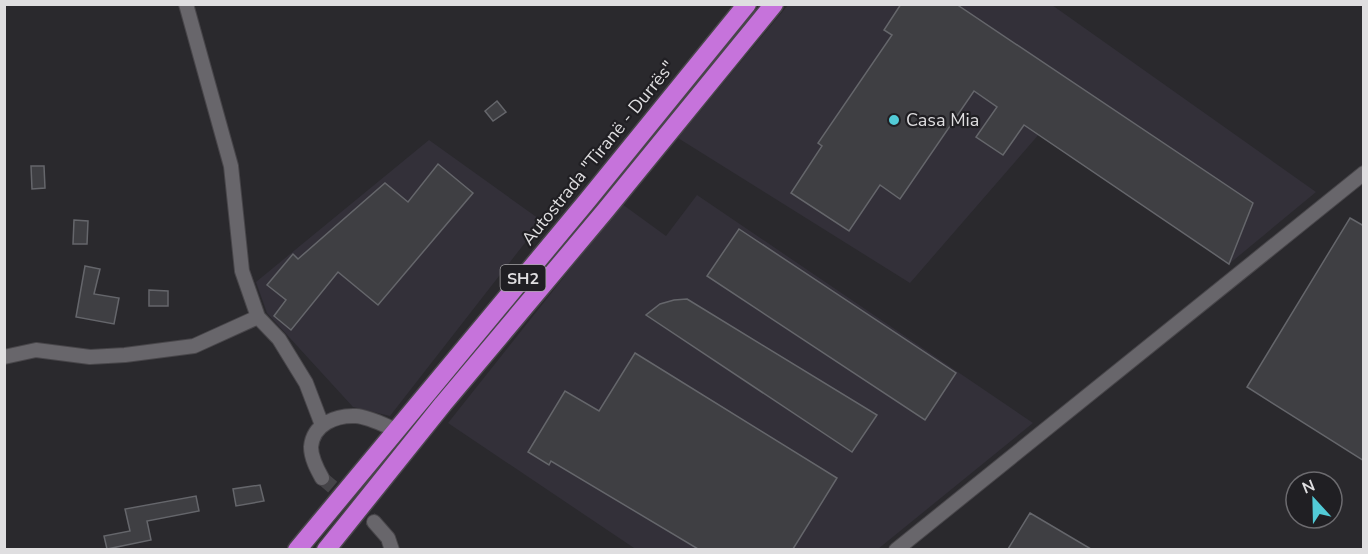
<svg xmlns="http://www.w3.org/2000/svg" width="1368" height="554" font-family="'Nunito Sans',sans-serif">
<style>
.built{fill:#333039}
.building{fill:#3f3f43;stroke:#65666b;stroke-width:1.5}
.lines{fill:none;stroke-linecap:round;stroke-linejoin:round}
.street-tunnel{stroke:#454448;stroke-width:14;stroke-dasharray:14 7;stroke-linecap:butt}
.street-casing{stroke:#48464a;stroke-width:16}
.highway-casing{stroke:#48464a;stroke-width:21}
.street{stroke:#68666b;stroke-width:14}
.highway{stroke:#c673db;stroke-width:18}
.poi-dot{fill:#52cbd7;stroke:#201f23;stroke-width:2}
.labels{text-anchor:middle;stroke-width:4.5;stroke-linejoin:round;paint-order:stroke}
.shield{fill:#201f23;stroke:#a6a5a7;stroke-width:1.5}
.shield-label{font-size:16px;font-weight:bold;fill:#dfdee0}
.poi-label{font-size:18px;fill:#dfdee0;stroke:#201f23;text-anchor:start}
.street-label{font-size:18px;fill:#dfdee0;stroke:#201f23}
</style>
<rect width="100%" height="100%" fill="#2a292d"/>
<!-- built -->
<path class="built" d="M 788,5 L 1052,5 L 1316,192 L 1229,264 L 1040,133 L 910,283 L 678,138 Z
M 429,140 L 542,221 L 390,416 L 353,407 L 267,313 L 256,282 Z
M 697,195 L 1033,423 L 878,549 L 637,550 L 448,423 L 622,204 L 666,236 Z"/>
<!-- building -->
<path class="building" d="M 901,4 L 956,4 L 1253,203 L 1229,264 L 1024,125 L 1003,155 L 976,137 L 997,107 L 974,91 L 900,199 L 880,185 L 849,231 L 791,193 L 822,146 L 818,143 L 892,35 L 884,30 Z
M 497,101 L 506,112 L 493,121 L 485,111 Z
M 438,164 L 473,193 L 378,305 L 338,272 L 291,330 L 274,316 L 286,300 L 267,285 L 293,254 L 298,259 L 385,183 L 408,202 Z
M 31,166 L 44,166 L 45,188 L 32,189 Z
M 1350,218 L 1364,226 L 1364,461 L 1247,387 Z
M 74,220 L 88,221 L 87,244 L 73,244 Z
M 739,229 L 956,373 L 925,420 L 707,276 Z
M 85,266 L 100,269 L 94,294 L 119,298 L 114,324 L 76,317 Z
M 149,290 L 168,291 L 168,306 L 149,306 Z
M 687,299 L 877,415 L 852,452 L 646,315 L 660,304 L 674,300 Z
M 635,353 L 837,478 L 793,549 L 698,549 L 551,461 L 549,465 L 528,452 L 565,391 L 599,411 Z
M 260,485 L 264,501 L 236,506 L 233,489 Z
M 196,496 L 199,511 L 147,521 L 151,540 L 107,549 L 104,536 L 130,531 L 125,509 Z
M 1030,513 L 1091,549 L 1008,549 Z"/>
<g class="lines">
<!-- street-tunnel -->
<path class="street-tunnel" d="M 322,478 L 374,522"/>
<!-- street casing -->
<g class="street-casing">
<path id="street" d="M 186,4 L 231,166 L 242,271 L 258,317 L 279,339 L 306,383 L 322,425
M 4,357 L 36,350 L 90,357 L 125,355 L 194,346 L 258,317
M 322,478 C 317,469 311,458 311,447 C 313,424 336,415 356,416 C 369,417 384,425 396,430
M 374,522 L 388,538 L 392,550
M 896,550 L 1364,173"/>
</g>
<!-- highway casing -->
<g class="highway-casing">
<path id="highway" d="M 297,550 L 587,201 L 747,4
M 326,550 L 443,404 L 605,211 L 774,4"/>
</g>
<!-- street -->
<use href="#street" class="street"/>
<!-- highway -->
<use href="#highway" class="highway"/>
</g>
<!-- markers -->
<circle class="poi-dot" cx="894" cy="120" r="6"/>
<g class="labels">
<!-- shield labels -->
<rect class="shield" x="500.5" y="265" width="45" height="26" rx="4.5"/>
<g class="shield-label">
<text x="523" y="284">SH2</text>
</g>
<!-- poi labels -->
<g class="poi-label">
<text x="906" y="126">Casa Mia</text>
</g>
<!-- street labels -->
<g class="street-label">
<text transform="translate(598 153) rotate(-51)" y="6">Autostrada "Tiranë - Durrës"</text>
</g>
</g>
<!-- border -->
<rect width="1368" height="554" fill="none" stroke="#dfdee0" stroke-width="12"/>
<!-- north arrow -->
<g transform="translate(1314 500) rotate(338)"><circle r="28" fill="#201f23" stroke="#6c6b6f" stroke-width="1.5"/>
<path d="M0-4.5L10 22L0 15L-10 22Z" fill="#52cbd7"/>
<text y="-9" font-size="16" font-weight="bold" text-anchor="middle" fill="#dfdee0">N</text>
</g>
</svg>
